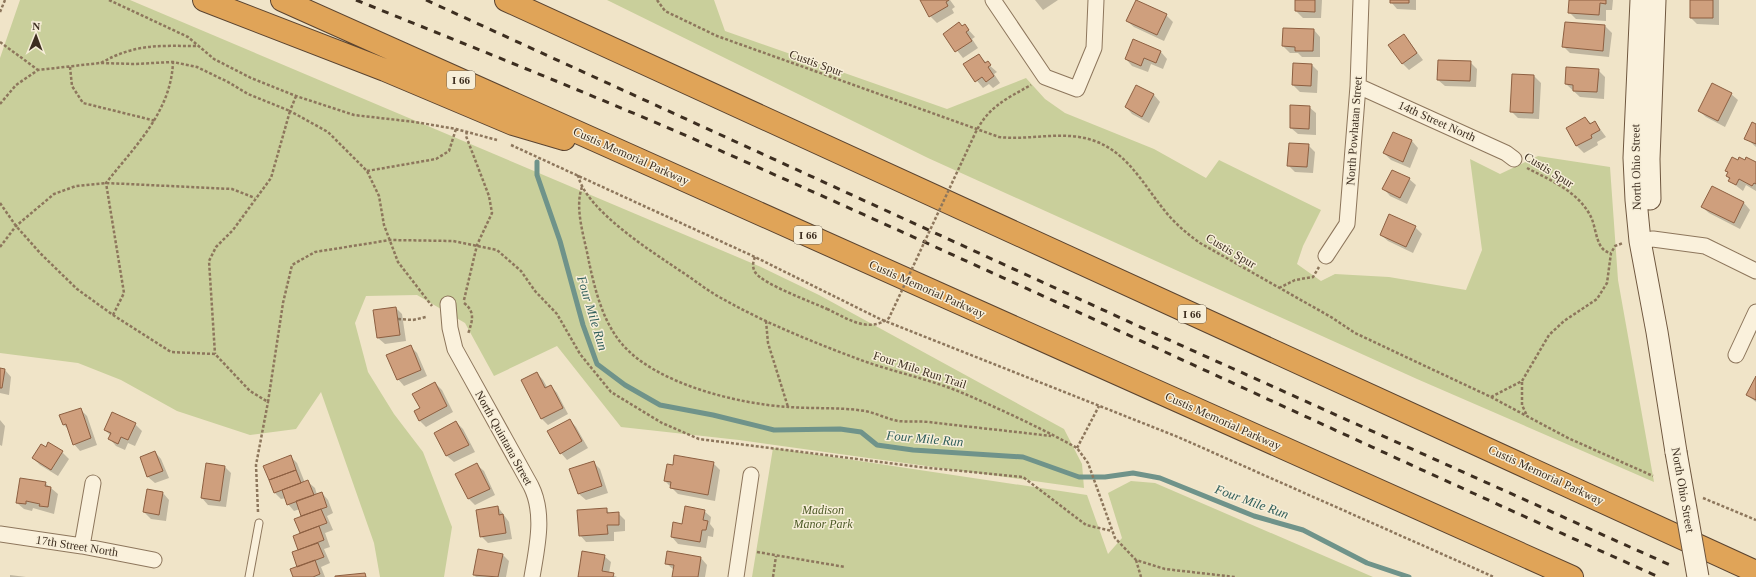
<svg xmlns="http://www.w3.org/2000/svg" width="1756" height="577" font-family="'Times New Roman',serif">
<style>
.green{fill:#c9cf9b}
.shadow{fill:#0003}
.lines{fill:none;stroke-linecap:round;stroke-linejoin:round}
.stream{stroke:#6f938a;stroke-width:5}
.building{fill:#cf9f7d;stroke:#8d5f41}
.lane-casing{stroke:#8d765c;stroke-width:9}
.street-casing{stroke:#8d765c;stroke-width:17}
.secondary-casing{stroke:#6f573f;stroke-width:23}
.highway-casing{stroke:#5b4430;stroke-width:24}
.path{stroke:#8d765c;stroke-width:2.5;stroke-dasharray:3 2;stroke-linecap:butt}
.lane{stroke:#faf1dc;stroke-width:7}
.street{stroke:#faf1dc;stroke-width:15}
.secondary{stroke:#faf1dc;stroke-width:21}
.highway{stroke:#e0a458;stroke-width:22}
.rail{stroke:#3d2e20;stroke-width:3;stroke-dasharray:7 7;stroke-linecap:butt}
.secondary-bridge-casing{stroke:#6f573f;stroke-width:23;stroke-linecap:butt}
.path-bridge{stroke:#8d765c;stroke-width:2.5;stroke-dasharray:3 2;stroke-linecap:butt}
.secondary-bridge{stroke:#faf1dc;stroke-width:21}
.labels{text-anchor:middle;stroke-width:3;stroke-linejoin:round;paint-order:stroke}
.shield{fill:#f7eed8;stroke:#756857;stroke-width:1}
.shield-label{font-size:11px;font-weight:bold;fill:#3d2e20}
.street-label{font-size:12px;fill:#3d2e20;stroke:#f7eed8}
.park-label{font-size:12px;font-style:italic;fill:#4d5a26;stroke:#f7eed8}
.water-label{font-size:13px;font-style:italic;fill:#2f5d5a;stroke:#f7eed8}
</style>
<rect width="100%" height="100%" fill="#f0e4c8"/>
<!-- green -->
<path class="green" d="M 20,0 L 130,0 L 761,267 L 819,295 L 1064,429 L 1082,464 L 1084,488 L 739,440 L 621,427 L 557,346 L 494,376 L 465,323 L 417,295 L 366,296 L 355,323 L 368,372 L 394,414 L 423,452 L 452,527 L 444,577 L 380,577 L 374,543 L 321,392 L 296,429 L 250,435 L 177,411 L 121,380 L 78,363 L 0,353 L 0,58 Z
M 607,0 L 714,0 L 725,31 L 947,109 L 1026,78 L 1045,99 L 1065,113 L 1154,149 L 1206,178 L 1219,160 L 1321,210 L 1303,246 L 1297,264 L 1321,281 L 1335,274 L 1389,277 L 1466,290 L 1482,250 L 1470,159 L 1500,174 L 1538,156 L 1610,167 L 1618,280 L 1654,482 L 1417,379 L 928,158 Z
M 773,448 L 1087,495 L 1108,554 L 1122,538 L 1108,493 L 1131,481 L 1155,483 L 1373,577 L 752,577 Z"/>
<!-- shadow -->
<path class="shadow" d="M 921,0 L 950,0 L 955,7 L 952,9 L 954,13 L 937,23 L 930,16 Z
M 1035,0 L 1058,0 L 1043,10 Z
M 1296,0 L 1322,0 L 1321,18 L 1303,18 L 1296,11 Z
M 1391,0 L 1416,0 L 1416,10 L 1397,9 L 1391,2 Z
M 1570,0 L 1613,0 L 1612,10 L 1606,10 L 1606,21 L 1576,19 L 1569,12 Z
M 1691,0 L 1719,0 L 1719,25 L 1697,24 L 1691,18 Z
M 1166,15 L 1173,22 L 1164,41 L 1134,27 L 1127,21 Z
M 965,26 L 975,37 L 972,39 L 978,48 L 963,58 L 944,34 Z
M 1605,26 L 1612,33 L 1609,57 L 1570,53 L 1564,47 Z
M 1314,30 L 1320,37 L 1320,57 L 1302,57 L 1298,53 L 1290,53 L 1283,46 Z
M 1404,35 L 1423,60 L 1409,70 L 1402,63 Z
M 1133,41 L 1161,52 L 1167,59 L 1163,69 L 1151,64 L 1148,72 L 1132,66 L 1126,59 Z
M 978,55 L 997,72 L 994,74 L 1000,83 L 993,88 L 989,84 L 983,88 L 964,65 Z
M 1470,62 L 1477,69 L 1476,87 L 1445,86 L 1438,80 Z
M 1312,65 L 1318,71 L 1317,93 L 1300,92 L 1293,85 Z
M 1598,70 L 1605,77 L 1604,99 L 1580,97 L 1566,84 Z
M 1534,76 L 1541,83 L 1539,119 L 1518,118 L 1511,111 Z
M 1137,86 L 1154,95 L 1160,102 L 1149,123 L 1132,114 L 1126,107 Z
M 1731,94 L 1738,100 L 1725,127 L 1706,117 L 1699,111 Z
M 1309,107 L 1316,113 L 1316,135 L 1298,134 L 1291,128 Z
M 1585,118 L 1592,124 L 1595,122 L 1606,137 L 1597,142 L 1598,145 L 1584,153 L 1577,146 L 1567,128 Z
M 1756,125 L 1756,147 L 1746,138 Z
M 1393,133 L 1412,141 L 1418,148 L 1410,168 L 1391,160 L 1384,153 Z
M 1308,145 L 1315,152 L 1313,173 L 1295,172 L 1288,165 Z
M 1738,161 L 1756,163 L 1756,191 L 1746,185 L 1743,191 L 1730,181 L 1727,176 L 1729,173 L 1727,171 Z
M 1409,179 L 1416,185 L 1407,204 L 1390,196 L 1384,189 Z
M 1712,187 L 1744,203 L 1750,210 L 1740,229 L 1709,213 L 1702,207 Z
M 1415,227 L 1422,234 L 1413,253 L 1388,241 L 1381,235 Z
M 396,308 L 402,314 L 406,341 L 385,344 L 378,338 Z
M 410,346 L 417,353 L 427,376 L 404,386 L 398,379 Z
M 0,369 L 5,370 L 11,377 L 9,395 L 0,393 Z
M 537,373 L 543,380 L 547,387 L 551,386 L 557,393 L 568,414 L 548,425 L 541,418 Z
M 1756,378 L 1756,402 L 1747,395 Z
M 435,383 L 442,390 L 453,412 L 426,427 L 419,420 L 421,408 Z
M 80,409 L 87,416 L 97,445 L 80,451 L 74,444 L 69,430 L 64,425 Z
M 0,420 L 5,426 L 2,446 L 0,445 Z
M 570,420 L 576,427 L 588,448 L 567,460 L 561,453 Z
M 456,422 L 463,429 L 475,452 L 454,462 L 447,456 L 435,433 Z
M 135,424 L 142,431 L 135,446 L 128,443 L 125,450 L 116,446 L 110,439 L 111,436 L 105,430 Z
M 46,448 L 62,452 L 69,459 L 58,476 L 40,465 L 33,458 Z
M 155,452 L 161,459 L 169,478 L 155,483 L 148,477 L 141,458 Z
M 291,457 L 297,463 L 305,483 L 308,482 L 315,488 L 317,495 L 322,493 L 328,500 L 333,513 L 327,516 L 333,530 L 325,533 L 330,547 L 324,549 L 330,563 L 321,567 L 325,577 L 294,577 L 299,567 L 301,534 L 296,519 L 303,517 L 300,509 L 294,511 L 288,504 L 286,498 L 281,499 L 275,493 Z
M 593,462 L 600,469 L 608,493 L 586,500 L 579,494 Z
M 713,463 L 720,470 L 715,501 L 678,494 L 665,481 L 674,466 Z
M 477,465 L 484,471 L 495,495 L 475,505 L 469,499 Z
M 225,467 L 231,473 L 226,507 L 208,505 L 202,498 Z
M 45,483 L 58,494 L 54,514 L 33,508 L 32,511 L 24,509 L 17,503 Z
M 163,493 L 169,500 L 166,521 L 151,519 L 144,512 Z
M 498,507 L 509,522 L 512,539 L 488,543 L 481,536 Z
M 606,509 L 610,514 L 618,513 L 625,520 L 625,531 L 614,532 L 614,541 L 586,542 L 580,535 Z
M 704,511 L 711,517 L 710,524 L 714,529 L 713,537 L 708,536 L 706,548 L 678,544 L 672,537 L 683,525 Z
M 503,555 L 509,561 L 506,577 L 476,577 L 474,575 Z
M 604,556 L 611,562 L 609,573 L 617,577 L 579,577 Z
M 701,558 L 707,565 L 705,577 L 673,577 L 674,570 L 666,563 Z
M 10,575 L 26,577 L 10,577 Z"/>
<g class="lines">
<!-- stream -->
<path class="stream" d="M 537,162 L 537,175 L 560,241 L 583,325 L 597,364 L 625,385 L 660,405 L 713,415 L 774,430 L 840,429 L 861,432 L 877,445 L 913,450 L 1023,457 L 1079,477 L 1105,477 L 1133,473 L 1160,478 L 1254,516 L 1303,530 L 1367,563 L 1409,577"/>
</g>
<!-- building -->
<path class="building" d="M 920,0 L 949,0 L 946,2 L 948,6 L 929,17 Z
M 1136,0 L 1167,14 L 1157,35 L 1126,21 Z
M 1295,0 L 1315,0 L 1315,12 L 1295,11 Z
M 1390,0 L 1409,0 L 1409,3 L 1390,3 Z
M 1569,0 L 1606,0 L 1606,4 L 1600,3 L 1599,15 L 1568,13 Z
M 1690,0 L 1713,0 L 1713,18 L 1690,18 Z
M 959,22 L 962,26 L 965,24 L 969,30 L 966,32 L 972,41 L 955,52 L 943,34 Z
M 1565,22 L 1605,25 L 1603,51 L 1562,47 Z
M 1283,28 L 1314,29 L 1313,51 L 1295,51 L 1295,47 L 1282,46 Z
M 1404,34 L 1417,53 L 1402,64 L 1388,45 Z
M 1133,39 L 1161,51 L 1156,63 L 1144,58 L 1141,66 L 1125,59 Z
M 979,54 L 985,63 L 988,61 L 991,65 L 988,67 L 994,76 L 986,82 L 982,77 L 975,82 L 963,64 Z
M 1438,60 L 1471,61 L 1470,81 L 1437,80 Z
M 1293,63 L 1312,64 L 1311,86 L 1292,85 Z
M 1566,67 L 1599,69 L 1597,92 L 1573,91 L 1573,85 L 1565,84 Z
M 1512,74 L 1534,75 L 1533,113 L 1510,112 Z
M 1712,83 L 1732,93 L 1718,121 L 1698,111 Z
M 1136,85 L 1154,94 L 1142,117 L 1125,107 Z
M 1290,105 L 1310,106 L 1309,129 L 1290,128 Z
M 1585,117 L 1590,124 L 1595,121 L 1600,130 L 1591,135 L 1592,138 L 1576,146 L 1566,128 Z
M 1752,122 L 1756,124 L 1756,144 L 1744,139 Z
M 1393,132 L 1412,140 L 1403,162 L 1383,153 Z
M 1289,143 L 1309,144 L 1307,167 L 1287,166 Z
M 1732,157 L 1738,160 L 1739,157 L 1745,160 L 1746,157 L 1756,162 L 1756,184 L 1754,183 L 1752,186 L 1739,179 L 1736,185 L 1728,181 L 1730,178 L 1726,176 L 1728,172 L 1725,171 Z
M 1392,170 L 1410,178 L 1400,198 L 1382,189 Z
M 1712,186 L 1744,202 L 1734,223 L 1701,207 Z
M 1389,214 L 1416,226 L 1406,247 L 1380,235 Z
M 396,307 L 400,335 L 377,338 L 373,310 Z
M 411,345 L 421,370 L 397,380 L 386,355 Z
M 0,368 L 5,369 L 2,388 L 0,388 Z
M 537,372 L 545,388 L 551,385 L 563,408 L 541,419 L 521,380 Z
M 1756,376 L 1756,400 L 1746,395 Z
M 435,382 L 447,406 L 419,421 L 414,411 L 420,408 L 412,394 Z
M 81,408 L 91,438 L 73,445 L 66,424 L 63,425 L 59,415 Z
M 112,412 L 136,423 L 128,440 L 121,437 L 118,444 L 108,439 L 111,433 L 104,430 Z
M 570,419 L 582,441 L 560,454 L 547,431 Z
M 456,421 L 469,445 L 446,456 L 434,433 Z
M 48,442 L 63,451 L 51,470 L 32,458 L 41,444 L 46,447 Z
M 155,451 L 163,471 L 147,477 L 140,457 Z
M 291,455 L 296,470 L 269,480 L 263,466 Z
M 674,455 L 714,462 L 708,495 L 670,488 L 671,482 L 664,481 L 667,464 L 673,465 Z
M 594,461 L 602,486 L 578,494 L 569,469 Z
M 206,463 L 225,466 L 220,501 L 201,498 Z
M 477,463 L 490,489 L 468,499 L 455,474 Z
M 296,470 L 301,483 L 274,493 L 269,480 Z
M 20,478 L 46,482 L 45,486 L 51,487 L 48,507 L 39,506 L 40,504 L 26,501 L 26,504 L 16,503 Z
M 308,480 L 314,495 L 287,505 L 282,490 Z
M 147,489 L 163,492 L 159,515 L 143,512 Z
M 322,492 L 327,507 L 301,516 L 296,501 Z
M 498,506 L 499,515 L 503,514 L 506,533 L 480,537 L 476,510 Z
M 685,506 L 705,510 L 703,520 L 708,521 L 706,530 L 702,530 L 700,542 L 671,537 L 673,522 L 682,524 Z
M 607,508 L 607,513 L 619,512 L 619,525 L 607,525 L 608,534 L 579,536 L 577,510 Z
M 321,509 L 327,523 L 300,533 L 294,519 Z
M 319,526 L 324,540 L 298,550 L 293,536 Z
M 318,543 L 324,557 L 297,567 L 292,552 Z
M 478,549 L 503,554 L 498,577 L 473,575 Z
M 582,551 L 605,555 L 602,571 L 614,573 L 613,577 L 578,577 Z
M 667,551 L 701,557 L 698,577 L 672,577 L 674,565 L 665,564 Z
M 315,560 L 320,574 L 313,577 L 293,577 L 290,569 Z
M 365,573 L 366,577 L 335,577 L 335,576 Z"/>
<g class="lines">
<!-- lane casing -->
<g class="lane-casing">
<path id="lane" d="M 249,577 L 259,523"/>
</g>
<!-- street casing -->
<g class="street-casing">
<path id="street" d="M 993,0 L 1045,77 L 1077,89 L 1094,48 L 1096,0
M 1358,86 L 1506,153 L 1514,159
M 1640,241 L 1653,239 L 1705,246 L 1756,271
M 1326,256 L 1347,224 L 1358,86 L 1361,0
M 448,304 L 450,328 L 455,349 L 531,486 C 545,514 537,547 532,577
M 1736,355 L 1756,312
M 0,534 L 82,546 L 154,560
M 82,546 L 93,483
M 736,577 L 751,475"/>
</g>
<!-- secondary casing -->
<g class="secondary-casing">
<path id="secondary" d="M 1641,0 L 1634,158 L 1636,200 L 1640,241 L 1657,332 L 1676,452
M 1650,199 L 1649,159 L 1655,0"/>
</g>
<!-- highway casing -->
<g class="highway-casing">
<path id="highway" d="M 204,0 L 385,70 L 513,124 L 564,139
M 282,0 L 1572,577
M 506,0 L 1756,572"/>
</g>
<!-- path -->
<path class="path" d="M 109,0 L 188,37 L 214,59 L 251,78 L 296,96 L 354,115 L 415,122 L 456,129 L 497,140
M 657,0 L 665,11 L 717,36 L 999,137 C 1026,140 1052,133 1079,137 C 1126,144 1142,185 1170,217 C 1179,227 1189,235 1200,243 L 1331,317 L 1355,333 L 1491,397 L 1568,438 L 1653,476
M 0,12 L 5,0
M 0,42 L 38,70
M 101,63 C 136,43 160,46 198,46
M 70,67 L 72,86 L 83,103 L 156,121
M 296,96 L 290,111 L 328,132 L 367,171 L 379,196 L 384,225 L 398,262 L 432,306
M 0,104 L 16,85 L 38,70 L 100,63 L 134,64 L 173,62 L 197,67 L 228,82 L 248,94 L 290,111 L 271,178 L 233,230 L 216,247 L 209,261 L 215,354
M 973,138 C 986,108 1004,100 1031,85
M 511,145 L 755,257 L 880,319 L 1178,437 L 1494,577
M 1527,168 C 1550,180 1577,191 1590,215 C 1597,227 1595,251 1611,253
M 367,171 L 436,159 L 449,151 L 456,129
M 578,175 C 585,210 654,253 682,272 C 696,281 709,292 723,299 C 765,323 813,342 858,359 C 893,372 930,379 965,394 C 1002,410 1041,428 1077,448 L 1088,463 L 1115,538 L 1136,560 L 1165,569 L 1235,577
M 582,187 C 574,209 585,239 589,262 C 595,290 603,322 622,344 C 656,384 738,404 789,407 C 814,409 840,407 865,411 C 876,413 887,419 898,421 C 908,422 918,421 929,422 C 969,427 1010,431 1051,436
M 0,203 L 16,226 L 41,254 L 77,289 L 113,315 L 171,352 L 215,354 L 250,391 L 268,402 L 283,303 L 292,265 L 315,252 L 390,240 L 453,241 L 497,250 L 521,271 L 535,291 L 557,314 L 580,354 L 611,392 L 662,423 L 699,439 L 920,467 L 1023,477 L 1086,525 L 1112,531
M 0,247 L 16,226 L 54,194 L 76,186 L 106,183 L 232,189 L 255,198
M 755,257 C 753,262 752,267 755,272 C 762,284 812,302 827,309
M 1279,288 L 1295,280 L 1313,277 L 1319,267
M 464,300 L 477,245 L 492,213 L 489,196 L 466,136 L 467,131
M 464,303 C 476,312 472,322 468,334
M 113,315 L 124,293 L 106,183 C 135,146 171,112 173,62
M 398,319 L 413,320 L 426,317
M 766,321 L 768,343 L 788,407
M 1522,382 L 1522,405 L 1527,416
M 1491,397 L 1522,381 L 1549,335 L 1564,321 L 1597,299 L 1607,283 L 1611,253 L 1615,246 L 1623,243
M 1077,448 L 1099,406
M 1703,498 L 1756,520
M 258,512 L 256,465 L 268,402
M 757,552 L 845,567
M 1136,560 L 1141,577
M 773,577 L 776,556"/>
<!-- lane -->
<use href="#lane" class="lane"/>
<!-- street -->
<use href="#street" class="street"/>
<!-- secondary -->
<use href="#secondary" class="secondary"/>
<!-- highway -->
<use href="#highway" class="highway"/>
<!-- rail -->
<path class="rail" d="M 356,0 C 467,45 578,89 687,136 C 1013,279 1334,432 1659,577
M 426,0 L 1147,330 L 1670,565"/>
<!-- secondary-bridge casing -->
<g class="secondary-bridge-casing">
<path id="secondary-bridge" d="M 1676,452 L 1698,577"/>
</g>
<!-- path-bridge -->
<path class="path-bridge" d="M 827,309 C 847,318 868,334 889,318 L 973,138"/>
<!-- secondary-bridge -->
<use href="#secondary-bridge" class="secondary-bridge"/>
</g>
<g class="labels">
<!-- shield labels -->
<g class="shield">
<rect x="447" y="71" width="28" height="18" rx="3"/>
<rect x="794" y="226" width="28" height="18" rx="3"/>
<rect x="1178" y="305" width="28" height="18" rx="3"/>
</g>
<g class="shield-label">
<text x="461" y="84">I 66</text>
<text x="808" y="239">I 66</text>
<text x="1192" y="318">I 66</text>
</g>
<!-- street labels -->
<g class="street-label">
<text transform="translate(816 63) rotate(20)" y="4">Custis Spur</text>
<text transform="translate(1437 121) rotate(24)" y="4">14th Street North</text>
<text transform="translate(1354 131) rotate(-86)" y="4">North Powhatan Street</text>
<text transform="translate(631 156) rotate(24)" y="4">Custis Memorial Parkway</text>
<text transform="translate(1636 167) rotate(-91)" y="4">North Ohio Street</text>
<text transform="translate(1549 170) rotate(32)" y="4">Custis Spur</text>
<text transform="translate(1231 251) rotate(31)" y="4">Custis Spur</text>
<text transform="translate(927 289) rotate(24)" y="4">Custis Memorial Parkway</text>
<text transform="translate(920 370) rotate(18)" y="4">Four Mile Run Trail</text>
<text transform="translate(1223 421) rotate(24)" y="4">Custis Memorial Parkway</text>
<text transform="translate(504 438) rotate(61)" y="4">North Quintana Street</text>
<text transform="translate(1546 475) rotate(25)" y="4">Custis Memorial Parkway</text>
<text transform="translate(1683 490) rotate(80)" y="4">North Ohio Street</text>
<text transform="translate(77 546) rotate(9)" y="4">17th Street North</text>
</g>
<!-- park labels -->
<g class="park-label">
<text x="823" y="514">Madison<tspan x="823" dy="14">Manor Park</tspan></text>
</g>
<!-- water labels -->
<g class="water-label">
<text transform="translate(593 313) rotate(73)" y="5">Four Mile Run</text>
<text transform="translate(925 438) rotate(5)" y="5">Four Mile Run</text>
<text transform="translate(1252 501) rotate(20)" y="5">Four Mile Run</text>
</g>
</g>
<!-- north arrow -->
<g transform="translate(36 36) rotate(1)" stroke="#f7eed8" stroke-width="3" paint-order="stroke">
<path d="M0-3L7 15L0 10L-7 15Z" fill="#3d2e20"/>
<text y="-6" font-size="11" font-weight="bold" text-anchor="middle" fill="#3d2e20">N</text>
</g>
</svg>
